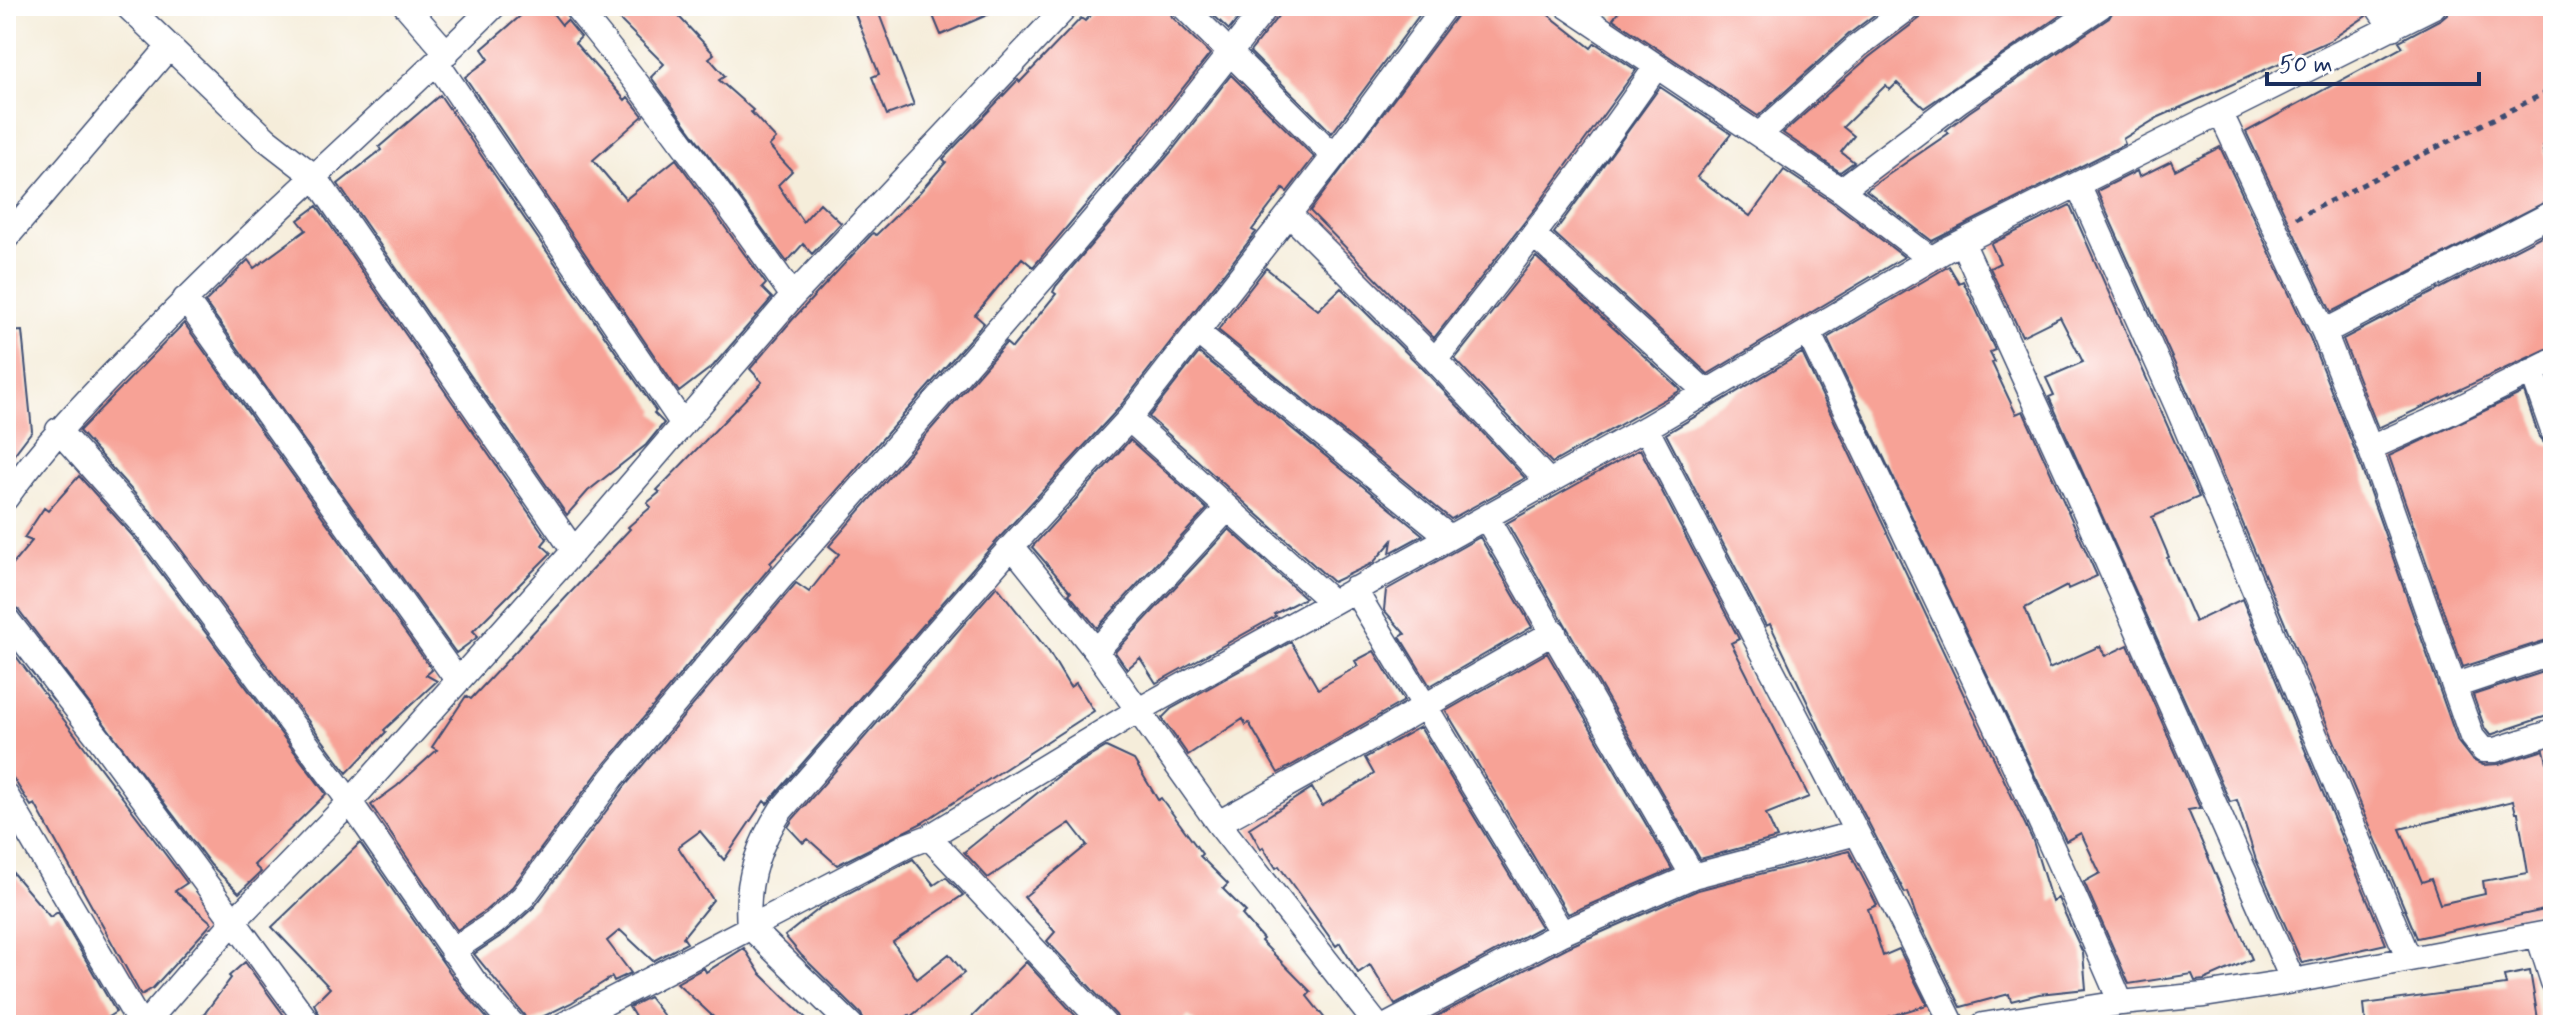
<svg xmlns="http://www.w3.org/2000/svg" width="2559" height="1031" font-family="Mynerve,sans-serif">
<style>
.building{fill:#f7a296;fill-rule:evenodd}
.lines{fill:none;stroke-linecap:round;stroke-linejoin:round}
.minor-casing{stroke:#3c4c71;stroke-width:27}
.path{stroke:#3c4c71;stroke-width:5;stroke-dasharray:6 6;stroke-linecap:butt}
.minor{stroke:#fff;stroke-width:24}
</style>
<rect width="100%" height="100%" fill="#fff"/>
<filter id="ink" filterUnits="userSpaceOnUse"><feTurbulence type="fractalNoise" baseFrequency=".0125" numOctaves="2"/><feDisplacementMap in="SourceGraphic" scale="16" xChannelSelector="R" yChannelSelector="G"/><feConvolveMatrix kernelMatrix="1 2 1 2 8 2 1 2 1" color-interpolation-filters="sRGB"/></filter>
<filter id="wash" filterUnits="userSpaceOnUse"><feTurbulence type="fractalNoise" baseFrequency=".006" numOctaves="4" result="noise"/><feDisplacementMap in="SourceGraphic" scale="32" xChannelSelector="R" yChannelSelector="G"/><feGaussianBlur stdDeviation="1.8" result="paint"/><feColorMatrix in="noise" values="0 0 0 0 0 0 0 0 0 0 0 0 0 0 0 0 0 1.4 0 .05"/><feComposite in="paint" operator="in"/></filter>
<g filter="url(#wash)">
<rect width="100%" height="100%" fill="#f5edda"/>
<g id="blocks">
<!-- building -->
<path class="building" d="M 532,6 L 547,6 L 562,25 L 567,20 L 581,37 L 575,43 L 625,100 L 628,97 L 643,116 L 593,160 L 626,199 L 676,159 L 766,284 L 762,288 L 772,298 L 713,366 L 679,392 L 465,77 L 489,59 L 482,49 Z
M 594,6 L 669,6 L 714,54 L 709,58 L 725,76 L 719,80 L 753,110 L 751,112 L 776,139 L 769,146 L 792,171 L 778,185 L 803,222 L 820,203 L 841,223 L 812,254 L 803,244 L 787,262 L 651,77 L 664,64 L 611,11 L 604,17 Z
M 852,6 L 876,6 L 914,105 L 887,115 L 872,77 L 879,74 Z
M 929,6 L 1008,6 L 941,35 Z
M 1100,6 L 1168,6 L 1172,17 L 1210,54 L 1146,134 L 1033,267 L 1022,258 L 975,315 L 984,323 L 803,529 L 770,563 L 772,565 L 602,767 L 512,887 L 485,911 L 457,930 L 371,805 L 397,786 L 437,750 L 432,747 L 466,696 L 471,699 L 630,529 L 628,527 L 651,507 L 647,503 L 660,492 L 657,490 L 762,382 L 750,369 L 793,319 L 873,233 L 876,235 L 919,193 L 946,162 L 943,159 L 1018,80 L 1020,82 L 1081,18 L 1085,21 Z
M 1204,6 L 1248,6 L 1229,30 Z
M 1282,6 L 1426,6 L 1332,133 L 1250,52 L 1279,15 Z
M 1460,6 L 1537,6 L 1591,48 L 1595,43 L 1636,70 L 1537,206 L 1434,338 L 1310,211 L 1457,15 Z
M 1623,6 L 1886,6 L 1849,34 L 1758,116 L 1613,19 Z
M 1926,6 L 2074,6 L 1924,108 L 1897,83 L 1890,90 L 1886,85 L 1843,127 L 1854,136 L 1841,152 L 1854,162 L 1840,172 L 1783,133 L 1869,57 L 1920,18 Z
M 2116,6 L 2250,6 L 2256,16 L 2274,6 L 2362,6 L 2366,16 L 2329,41 L 2159,117 L 2123,139 L 2125,144 L 1932,241 L 1866,190 L 1949,133 L 1946,130 L 1969,112 L 2109,18 Z
M 2449,6 L 2553,6 L 2553,142 L 2543,146 L 2545,150 L 2543,151 L 2553,174 L 2553,198 L 2331,312 L 2246,132 L 2403,47 L 2399,41 L 2441,19 L 2447,14 Z
M 1231,75 L 1314,157 L 1287,192 L 1283,189 L 1252,230 L 1256,232 L 1118,409 L 1001,536 L 767,804 L 764,801 L 724,860 L 700,831 L 678,847 L 713,900 L 683,937 L 687,943 L 653,961 L 620,930 L 607,941 L 631,973 L 614,981 L 612,977 L 571,1003 L 528,1024 L 524,1015 L 474,954 L 504,934 L 535,906 L 625,786 L 796,583 L 809,592 L 839,554 L 829,546 L 1006,343 L 1012,348 L 1056,294 L 1053,292 L 1056,286 L 1170,153 Z
M 1660,87 L 1731,134 L 1697,177 L 1750,216 L 1784,170 L 1832,202 L 1904,257 L 1708,374 L 1554,233 Z
M 440,95 L 656,411 L 654,413 L 664,423 L 646,445 L 588,491 L 567,515 L 338,184 L 381,150 L 379,147 Z
M 2220,147 L 2310,338 L 2356,453 L 2458,742 L 2472,760 L 2483,765 L 2499,764 L 2544,750 L 2553,786 L 2553,908 L 2417,938 L 2191,400 L 2097,191 L 2137,171 L 2139,177 L 2171,161 L 2175,170 ZM 2513,801 L 2516,813 L 2518,813 L 2528,873 L 2483,881 L 2485,894 L 2440,904 L 2431,879 L 2422,882 L 2400,829 Z
M 2070,205 L 2199,497 L 2152,517 L 2169,557 L 2167,558 L 2195,622 L 2242,599 L 2386,944 L 2302,963 L 2256,860 L 2237,800 L 2230,802 L 2049,397 L 2054,395 L 2046,378 L 2083,362 L 2060,317 L 2022,336 L 1990,268 L 2000,263 L 1991,244 Z
M 317,206 L 547,539 L 542,545 L 551,553 L 473,631 L 478,636 L 475,639 L 456,653 L 205,302 L 248,260 L 254,268 L 306,230 L 298,220 Z
M 2553,230 L 2553,346 L 2378,428 L 2343,339 Z
M 1536,257 L 1681,390 L 1552,463 L 1455,359 Z
M 1949,266 L 1959,283 L 1963,281 L 1995,350 L 1990,352 L 1995,362 L 1992,363 L 2016,414 L 2023,411 L 2097,576 L 2068,589 L 2067,586 L 2025,608 L 2049,669 L 2100,646 L 2105,656 L 2128,645 L 2200,808 L 2188,810 L 2252,959 L 2204,980 L 2195,981 L 2192,974 L 2129,984 L 2084,882 L 2100,873 L 2081,833 L 2066,841 L 1827,338 Z
M 1266,268 L 1318,310 L 1341,288 L 1424,370 L 1525,478 L 1451,519 L 1218,330 Z
M 184,323 L 432,670 L 426,675 L 437,681 L 384,730 L 386,732 L 347,773 L 162,524 L 79,431 Z
M 22,331 L 32,431 L 6,465 L 6,332 Z
M 1199,353 L 1423,535 L 1390,553 L 1392,541 L 1373,563 L 1333,582 L 1149,417 Z
M 1802,353 L 2033,841 L 2052,902 L 2058,898 L 2070,925 L 2083,953 L 2086,989 L 2039,994 L 2011,1001 L 2009,994 L 1961,1007 L 1916,916 L 1908,892 L 1905,893 L 1824,737 L 1770,624 L 1766,626 L 1666,434 Z
M 2524,392 L 2539,437 L 2544,443 L 2553,446 L 2553,590 L 2546,592 L 2553,613 L 2553,638 L 2463,667 L 2389,456 Z
M 1130,440 L 1207,509 L 1097,628 L 1069,594 L 1071,592 L 1032,547 Z
M 1640,449 L 1739,639 L 1731,643 L 1809,797 L 1766,814 L 1777,838 L 1700,859 L 1507,523 Z
M 79,476 L 138,542 L 326,794 L 254,865 L 261,872 L 239,893 L 211,865 L 18,609 L 6,603 L 6,572 L 32,541 L 24,538 L 44,508 L 48,511 Z
M 1229,529 L 1305,598 L 1274,614 L 1276,616 L 1156,683 L 1140,658 L 1127,669 L 1115,652 Z
M 1480,537 L 1532,627 L 1430,686 L 1400,637 L 1405,634 L 1384,610 L 1386,590 Z
M 997,586 L 1049,652 L 1070,687 L 1076,683 L 1094,711 L 922,823 L 837,865 L 808,839 L 803,843 L 788,827 L 793,819 Z
M 1291,642 L 1318,689 L 1358,666 L 1355,661 L 1374,651 L 1404,701 L 1278,773 L 1249,723 L 1246,725 L 1243,719 L 1188,755 L 1162,718 L 1171,709 Z
M 6,643 L 187,883 L 175,891 L 212,923 L 153,988 L 141,995 L 35,804 L 31,806 L 6,767 Z
M 1547,653 L 1672,869 L 1568,914 L 1446,711 Z
M 2553,669 L 2553,714 L 2490,735 L 2485,729 L 2473,695 Z
M 1420,727 L 1541,927 L 1395,1005 L 1370,965 L 1358,973 L 1340,943 L 1336,946 L 1279,866 L 1276,868 L 1263,847 L 1261,849 L 1249,828 L 1312,788 L 1322,806 L 1374,774 L 1365,758 Z
M 1106,747 L 1134,760 L 1158,800 L 1161,798 L 1202,854 L 1200,856 L 1228,884 L 1223,889 L 1246,912 L 1242,915 L 1263,939 L 1261,941 L 1311,992 L 1307,996 L 1330,1025 L 1198,1025 L 1189,1016 L 1178,1025 L 1120,1025 L 1116,1015 L 1047,941 L 1055,932 L 1024,897 L 1087,845 L 1070,823 L 988,878 L 964,852 L 1061,774 Z
M 360,843 L 462,990 L 493,1025 L 325,1025 L 314,1004 L 330,988 L 272,927 Z
M 1849,851 L 1877,905 L 1868,909 L 1883,956 L 1899,949 L 1927,1005 L 1861,1025 L 1420,1025 L 1568,947 L 1698,890 Z
M 913,859 L 934,885 L 946,877 L 963,895 L 893,942 L 917,979 L 949,954 L 964,973 L 910,1017 L 909,1015 L 895,1025 L 866,1025 L 861,1014 L 801,955 L 785,936 L 820,908 Z
M 6,865 L 50,917 L 58,912 L 116,1012 L 95,1025 L 87,1017 L 77,1025 L 6,1025 Z
M 744,948 L 760,973 L 813,1025 L 722,1025 L 677,983 L 704,968 L 706,972 Z
M 245,962 L 291,1025 L 196,1025 L 231,978 L 229,976 Z
M 1026,962 L 1084,1025 L 964,1025 Z
M 2530,971 L 2539,1025 L 2366,1025 L 2364,1004 L 2506,985 L 2504,976 Z
M 649,997 L 671,1025 L 640,1025 L 629,1007 Z"/>
</g>
</g>
<g filter="url(#ink)">
<use href="#blocks" fill-opacity="0" stroke="#3c4c71" stroke-width="2"/>
<g class="lines">
<!-- minor casing -->
<g class="minor-casing">
<path id="minor" d="M 127,6 L 266,139 L 315,177 L 574,551
M 406,6 L 447,53
M 575,6 C 652,99 723,197 793,296
M 1183,6 L 1334,156
M 1567,6 L 1841,190 L 1931,259
M 2377,6 L 2392,28
M 437,63 L 683,424
M 2221,114 L 2324,332 L 2370,448 L 2472,737 L 2483,750 L 2495,750 L 2553,732
M 1760,134 L 1859,45 L 1911,6
M 2078,185 L 2177,406 L 2409,959
M 1841,190 L 1960,100 L 2101,6
M 1289,214 L 1435,360 L 1548,481
M 1535,236 L 1707,393
M 6,238 L 169,47
M 1962,242 L 2083,507 L 2293,981
M 185,299 L 458,681
M 1197,332 L 1448,536
M 2324,332 L 2553,213
M 1809,334 C 1915,556 2024,777 2121,1003
M 1435,360 C 1512,264 1587,168 1656,67
M 2532,371 L 2553,431
M 1129,419 L 1332,602
M 1646,428 L 1882,881 L 1953,1025
M 58,430 L 150,533 L 350,802 L 474,981 L 513,1025
M 2370,448 L 2449,413 L 2553,361
M 6,498 C 46,441 94,393 143,343 C 256,226 379,120 494,6
M 1012,546 L 1096,651 L 1218,823 L 1377,1025
M 1354,589 L 1562,933
M 6,618 L 104,745 L 310,1025
M 1096,651 L 1228,508
M 2454,686 L 2553,653
M 6,795 L 141,1025
M 1218,823 C 1332,762 1442,695 1554,632
M 929,837 L 1105,1025
M 1693,876 L 1857,833
M 2538,935 L 2553,982
M 452,951 L 494,923 L 523,897 L 613,777 L 779,580 L 1072,245 L 1158,144 L 1267,6
M 144,1025 L 234,921 L 350,802 L 574,551 L 793,296 L 1067,6
M 563,1025 L 908,845 L 929,837 L 1137,711 L 1646,428 L 1946,250 L 2434,6
M 851,1025 L 749,926 C 745,883 757,846 781,810 L 1012,546 L 1129,419 L 1334,156 L 1445,6
M 1388,1025 L 1562,933 L 1693,876 L 1486,517
M 1983,1025 L 2121,1003 L 2204,995 L 2293,981 L 2553,932"/>
</g>
<!-- path -->
<path class="path" d="M 2296,218 L 2553,89"/>
<!-- minor -->
<use href="#minor" class="minor"/>
</g>
</g>
<!-- margin -->
<rect width="2559" height="1031" fill="none" stroke="#fff" stroke-width="32"/>
<!-- scale -->
<path d="M2267 72v12h212v-12" fill="none" stroke="#1b2f5e" stroke-width="4"/>
<text x="2279" y="72" font-size="24" fill="#1b2f5e" stroke="#ffffff" stroke-width="6" paint-order="stroke">50 m</text>
</svg>
